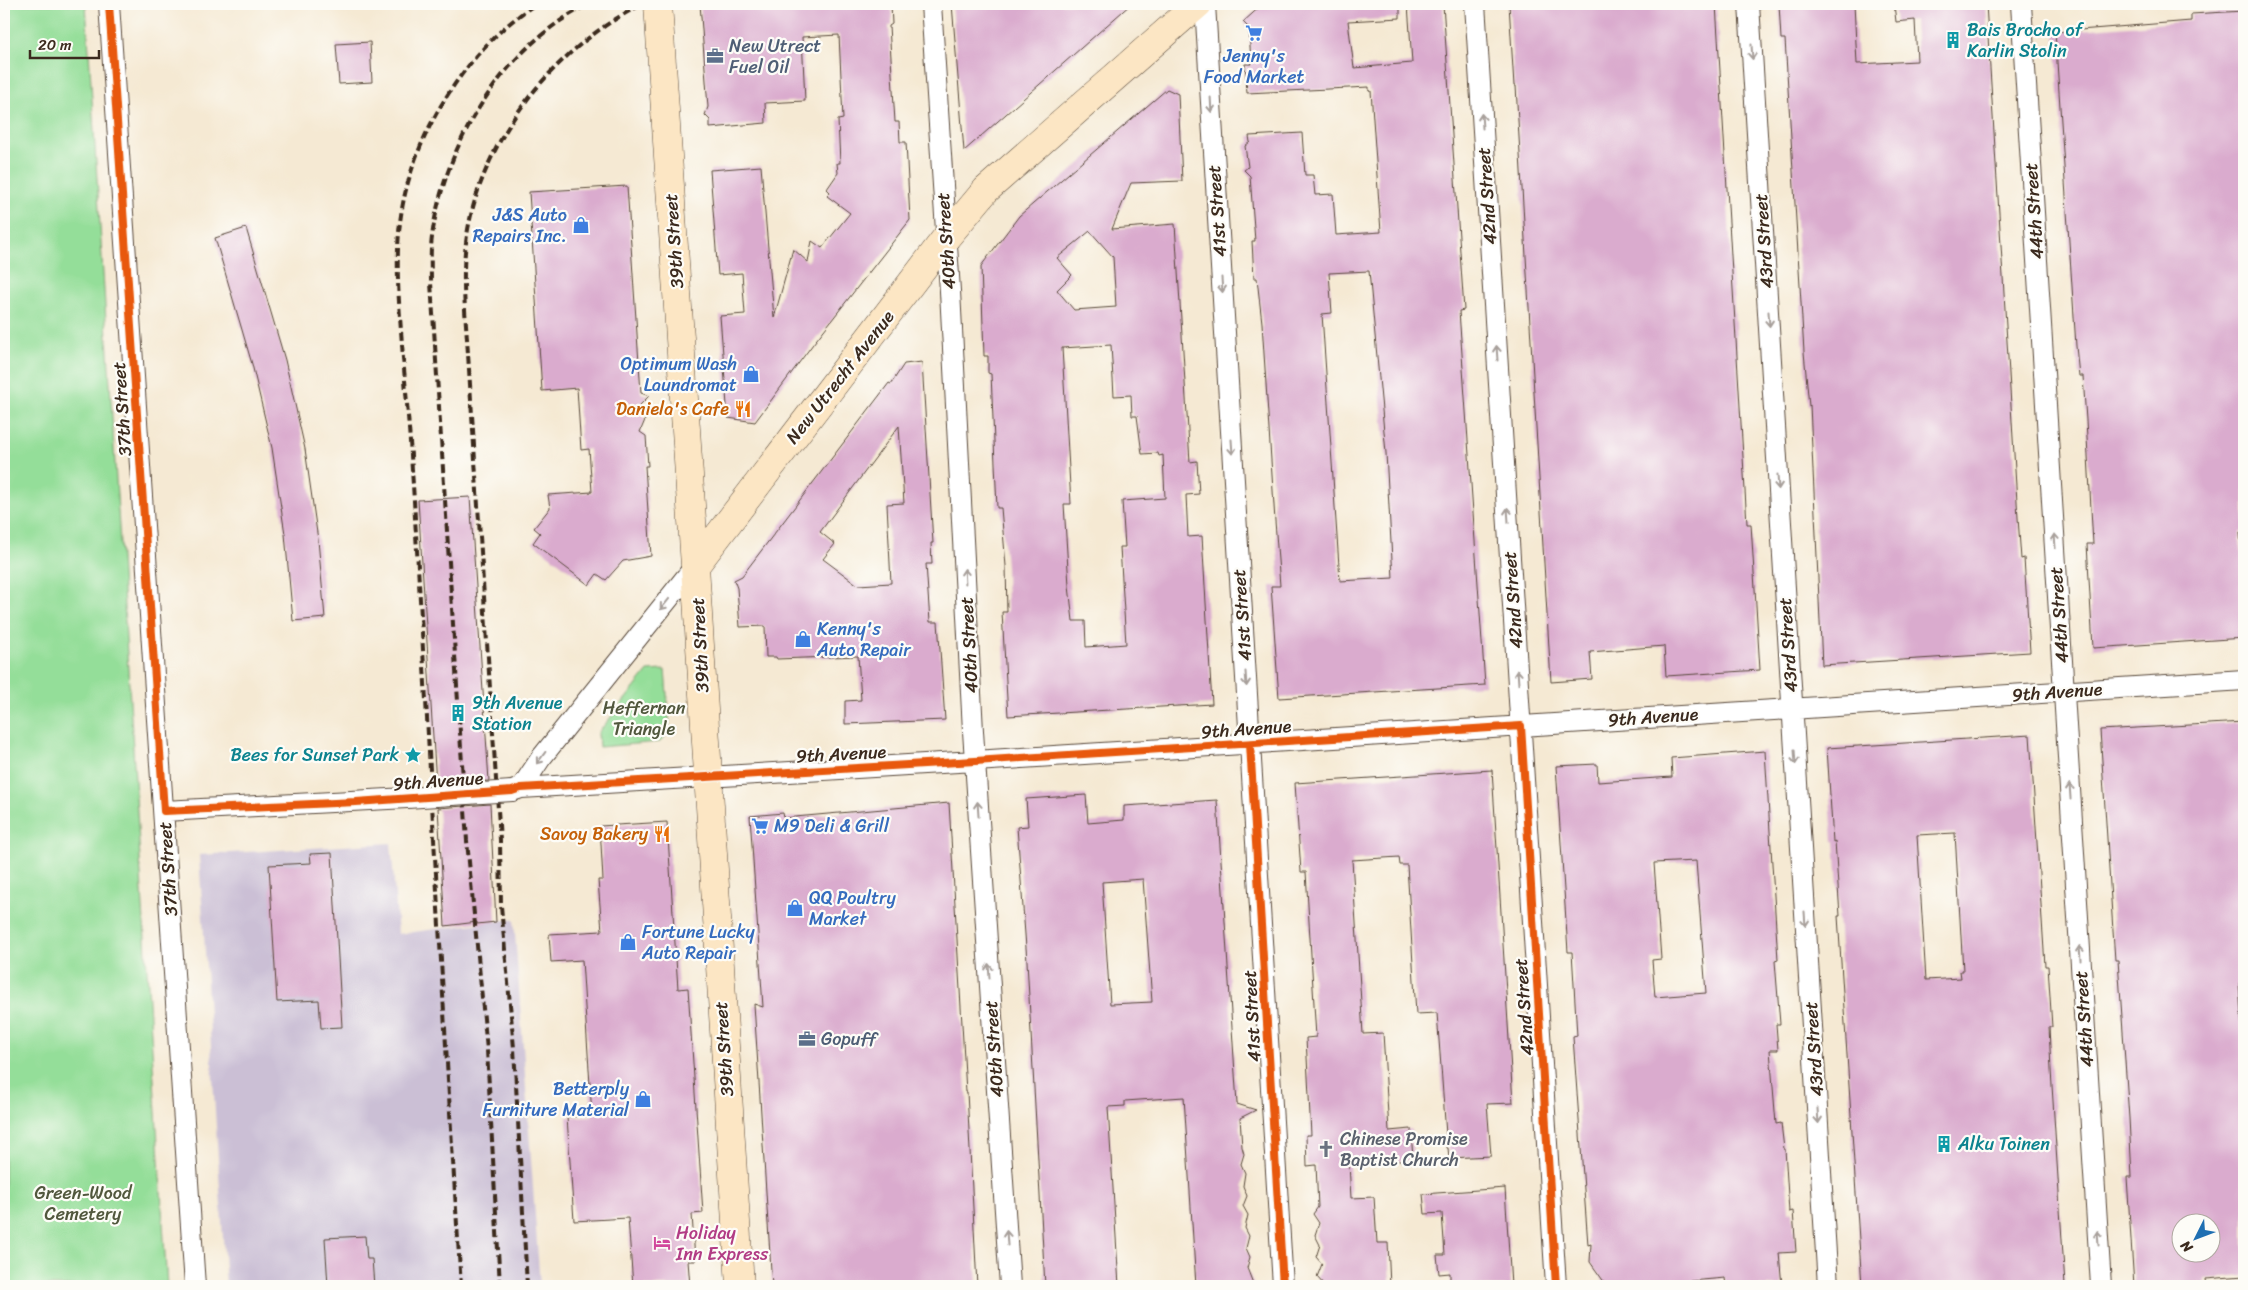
<svg xmlns="http://www.w3.org/2000/svg" width="2248" height="1290" font-family="Sriracha,sans-serif">
<style>
.industrial{fill:#cbbfd5}
.green{fill:#94de99;stroke:#68845c}
.building{fill:#daabce;fill-rule:evenodd}
.lines{fill:none;stroke-linecap:round;stroke-linejoin:round}
.street-casing{stroke:#574739;stroke-width:22}
.secondary-casing{stroke:#574739;stroke-width:29}
.street{stroke:#fff;stroke-width:20}
.secondary{stroke:#fce6c4;stroke-width:28}
.rail{stroke:#3b2a1e;stroke-width:4;stroke-dasharray:8 4;stroke-linecap:butt}
.street-bridge-casing{stroke:#574739;stroke-width:22;stroke-linecap:butt}
.street-bridge{stroke:#fff;stroke-width:20}
.cycleway-casing{stroke:#fdfcf7;stroke-width:11}
.cycleway{stroke:#e8590c;stroke-width:8}
.oneway{stroke:#a79f9a}
.labels{text-anchor:middle;stroke-width:4.5;stroke-linejoin:round;paint-order:stroke}
.culture-label{font-size:18px;fill:#0d838f;stroke:#fdfcf7;text-anchor:start}
.service-label{font-size:18px;fill:#4e5e75;stroke:#fdfcf7;text-anchor:start}
.shop-label{font-size:18px;fill:#366cbe;stroke:#fdfcf7;text-anchor:start}
.street-label{font-size:18px;fill:#3b2a1e;stroke:#fdfcf7}
.food-label{font-size:18px;fill:#c56008;stroke:#fdfcf7;text-anchor:end}
.park-label{font-size:18px;fill:#51573d;stroke:#fdfcf7}
.worship-label{font-size:18px;fill:#5b616d;stroke:#fdfcf7;text-anchor:start}
.hotel-label{font-size:18px;fill:#b23c85;stroke:#fdfcf7;text-anchor:start}
</style>
<rect width="100%" height="100%" fill="#fdfcf7"/>
<filter id="ink" filterUnits="userSpaceOnUse"><feTurbulence type="fractalNoise" baseFrequency=".02" numOctaves="2"/><feDisplacementMap in="SourceGraphic" scale="10" xChannelSelector="R" yChannelSelector="G"/><feConvolveMatrix kernelMatrix="1 2 1 2 8 2 1 2 1" color-interpolation-filters="sRGB"/></filter>
<filter id="wash" filterUnits="userSpaceOnUse"><feTurbulence type="fractalNoise" baseFrequency=".0096" numOctaves="4" result="noise"/><feDisplacementMap in="SourceGraphic" scale="20" xChannelSelector="R" yChannelSelector="G"/><feGaussianBlur stdDeviation="1.12" result="paint"/><feColorMatrix in="noise" values="0 0 0 0 0 0 0 0 0 0 0 0 0 0 0 0 0 1.4 0 .05"/><feComposite in="paint" operator="in"/></filter>
<g filter="url(#wash)">
<rect width="100%" height="100%" fill="#f5e9d3"/>
<!-- industrial -->
<path class="industrial" d="M 391,843 L 398,934 L 514,919 L 540,1286 L 226,1286 L 199,855 Z"/>
<!-- green -->
<path class="green" d="M 4,4 L 86,4 L 167,1286 L 4,1286 Z
M 665,670 L 670,731 L 660,742 L 599,747 L 598,733 L 648,671 Z"/>
<g id="blocks">
<!-- building -->
<path class="building" d="M 700,4 L 891,4 L 892,24 L 889,26 L 895,122 L 899,122 L 900,142 L 906,142 L 910,220 L 813,344 L 755,422 L 728,418 L 720,316 L 745,314 L 742,273 L 718,275 L 710,170 L 761,166 L 774,318 L 793,249 L 808,262 L 812,241 L 822,248 L 850,213 L 827,196 L 830,192 L 827,189 L 838,173 L 837,163 L 840,163 L 838,120 L 843,119 L 839,35 L 802,37 L 805,101 L 765,103 L 766,123 L 710,128 L 710,120 L 705,115 L 708,107 Z
M 952,4 L 1131,4 L 964,151 Z
M 1263,4 L 1400,4 L 1400,18 L 1348,21 L 1354,68 L 1412,63 L 1408,4 L 1443,4 L 1464,310 L 1459,311 L 1485,685 L 1279,698 L 1271,586 L 1280,586 L 1275,521 L 1262,323 L 1257,278 L 1254,278 L 1252,241 L 1255,241 L 1250,176 L 1244,170 L 1248,167 L 1245,146 L 1250,142 L 1249,136 L 1302,133 L 1305,175 L 1313,175 L 1315,195 L 1333,194 L 1336,235 L 1381,232 L 1371,91 L 1369,91 L 1369,87 L 1247,93 L 1245,64 L 1251,64 L 1249,28 L 1243,22 ZM 1369,271 L 1386,453 L 1393,578 L 1340,581 L 1322,314 L 1332,313 L 1329,273 Z
M 1509,4 L 1716,4 L 1747,524 L 1751,524 L 1760,670 L 1666,676 L 1664,646 L 1590,652 L 1592,679 L 1551,682 L 1516,86 L 1514,86 Z
M 1779,4 L 1854,4 L 1857,64 L 1917,61 L 1915,20 L 1896,22 L 1894,4 L 1986,4 L 2018,518 L 2021,559 L 2024,558 L 2030,652 L 1822,665 L 1810,405 L 1809,406 L 1804,352 L 1785,39 L 1781,39 Z
M 2244,11 L 2244,532 L 2240,532 L 2244,593 L 2244,638 L 2093,648 L 2087,544 L 2093,544 L 2086,420 L 2083,376 L 2079,376 L 2076,346 L 2055,32 L 2191,21 L 2191,14 Z
M 370,42 L 372,82 L 339,84 L 336,44 Z
M 1167,89 L 1178,94 L 1182,181 L 1131,183 L 1112,229 L 1175,224 L 1190,462 L 1197,461 L 1199,494 L 1186,495 L 1188,537 L 1202,536 L 1212,704 L 1008,716 L 1002,612 L 1007,612 L 1006,566 L 1001,508 L 997,508 L 991,374 L 988,373 L 988,356 L 984,356 L 981,266 L 1019,216 ZM 1090,231 L 1113,257 L 1116,307 L 1074,310 L 1057,290 L 1072,275 L 1057,258 ZM 1111,345 L 1114,396 L 1131,395 L 1132,416 L 1137,416 L 1142,454 L 1158,453 L 1159,456 L 1163,455 L 1165,498 L 1122,501 L 1125,547 L 1120,547 L 1126,644 L 1086,647 L 1085,621 L 1073,621 L 1069,586 L 1064,504 L 1071,504 L 1062,348 Z
M 627,186 L 641,393 L 649,396 L 639,406 L 645,420 L 640,432 L 646,436 L 648,466 L 645,466 L 651,556 L 623,561 L 606,580 L 597,574 L 589,585 L 533,543 L 540,533 L 534,528 L 550,508 L 548,495 L 592,492 L 589,449 L 581,450 L 577,388 L 542,391 L 529,192 Z
M 246,228 L 285,360 L 305,449 L 318,540 L 325,618 L 293,621 L 285,534 L 272,448 L 252,364 L 215,238 Z
M 922,362 L 933,543 L 931,543 L 932,564 L 926,564 L 930,622 L 938,622 L 945,720 L 845,724 L 845,701 L 861,700 L 858,656 L 777,659 L 776,657 L 766,657 L 765,626 L 740,627 L 737,588 L 734,580 L 742,576 L 889,383 L 891,384 L 904,364 ZM 899,426 L 904,503 L 887,504 L 891,583 L 858,585 L 823,559 L 835,544 L 820,532 Z
M 470,497 L 489,781 L 436,784 L 418,500 Z
M 2244,722 L 2244,983 L 2239,983 L 2244,1065 L 2244,1276 L 2206,1279 L 2207,1286 L 2134,1286 L 2127,1177 L 2132,1177 L 2129,1118 L 2118,960 L 2115,960 L 2113,931 L 2100,730 ZM 2180,1222 L 2210,1222 L 2210,1252 L 2180,1252 Z
M 2030,735 L 2045,966 L 2048,966 L 2052,1027 L 2049,1027 L 2051,1070 L 2065,1286 L 1862,1286 L 1838,916 L 1840,916 L 1835,841 L 1833,842 L 1827,748 ZM 1955,833 L 1963,971 L 1960,971 L 1961,978 L 1926,980 L 1917,835 Z
M 1765,751 L 1778,960 L 1775,961 L 1780,1024 L 1776,1024 L 1778,1050 L 1770,1050 L 1776,1124 L 1781,1123 L 1784,1149 L 1785,1149 L 1789,1212 L 1793,1211 L 1796,1252 L 1779,1253 L 1782,1286 L 1726,1286 L 1725,1278 L 1668,1283 L 1668,1286 L 1607,1286 L 1590,1262 L 1591,1244 L 1588,1245 L 1573,1037 L 1577,1036 L 1574,985 L 1572,952 L 1568,952 L 1556,766 L 1597,764 L 1598,782 L 1672,777 L 1671,758 ZM 1696,861 L 1706,993 L 1655,997 L 1652,960 L 1661,959 L 1654,863 Z
M 1492,770 L 1513,1103 L 1487,1104 L 1491,1156 L 1449,1158 L 1448,1148 L 1447,1148 L 1437,1013 L 1416,1014 L 1407,865 L 1400,865 L 1399,857 L 1352,860 L 1363,1034 L 1383,1033 L 1389,1131 L 1411,1129 L 1413,1160 L 1349,1164 L 1351,1198 L 1374,1197 L 1377,1243 L 1388,1243 L 1390,1286 L 1325,1286 L 1317,1277 L 1322,1264 L 1316,1257 L 1320,1245 L 1315,1235 L 1319,1223 L 1313,1214 L 1318,1207 L 1316,1165 L 1307,1166 L 1306,1135 L 1311,1135 L 1306,1038 L 1316,1037 L 1306,872 L 1301,872 L 1295,783 Z
M 1086,795 L 1088,823 L 1124,820 L 1124,806 L 1217,800 L 1237,1104 L 1256,1110 L 1240,1118 L 1242,1147 L 1244,1154 L 1241,1164 L 1245,1173 L 1243,1186 L 1247,1196 L 1243,1206 L 1248,1215 L 1245,1228 L 1249,1236 L 1246,1248 L 1250,1257 L 1247,1268 L 1254,1286 L 1196,1286 L 1184,1097 L 1125,1101 L 1125,1106 L 1108,1107 L 1119,1286 L 1045,1286 L 1027,961 L 1017,827 L 1028,826 L 1026,799 ZM 1143,879 L 1152,1002 L 1110,1004 L 1102,882 Z
M 949,803 L 966,1092 L 967,1092 L 977,1286 L 772,1286 L 754,1004 L 763,1007 L 750,816 L 783,813 L 784,818 Z
M 490,804 L 496,922 L 477,924 L 477,922 L 445,926 L 438,808 Z
M 667,822 L 678,989 L 688,988 L 703,1213 L 692,1214 L 695,1261 L 688,1261 L 690,1286 L 633,1286 L 628,1218 L 574,1221 L 567,1117 L 592,1116 L 582,960 L 551,962 L 549,934 L 602,931 L 598,880 L 603,880 L 600,826 Z
M 332,853 L 342,1027 L 321,1028 L 319,1000 L 277,1002 L 269,865 L 311,863 L 310,854 Z
M 1505,1188 L 1511,1286 L 1450,1286 L 1450,1273 L 1439,1274 L 1437,1255 L 1445,1255 L 1442,1213 L 1425,1214 L 1423,1194 Z
M 365,1236 L 367,1259 L 372,1259 L 374,1286 L 328,1286 L 325,1238 Z"/>
</g>
</g>
<g filter="url(#ink)">
<use href="#blocks" fill-opacity="0" stroke="#574739" stroke-width="1"/>
<g class="lines">
<!-- street casing -->
<g class="street-casing">
<path id="street" d="M 109,4 L 195,1286
M 931,4 L 950,291 L 973,731 L 1010,1286
M 1205,4 L 1283,1286
M 1475,4 L 1556,1286
M 1749,4 L 1828,1286
M 2021,4 L 2101,1286
M 521,788 L 541,758 L 695,566
M 512,791 L 521,788 L 975,761 L 2244,680
M 164,811 L 407,798"/>
</g>
<!-- secondary casing -->
<g class="secondary-casing">
<path id="secondary" d="M 658,4 L 695,566 L 740,1286
M 695,566 L 945,239 L 986,190 L 1198,4"/>
</g>
<!-- street -->
<use href="#street" class="street"/>
<!-- secondary -->
<use href="#secondary" class="secondary"/>
<!-- rail -->
<path class="rail" d="M 461,1286 C 444,1030 431,774 415,518 C 412,465 408,412 403,358 C 399,298 391,238 409,179 C 428,112 477,41 536,4
M 500,1286 L 487,1050 L 467,841 L 431,283 C 431,268 430,252 432,237 C 444,144 504,46 589,4
M 527,1286 L 514,1048 L 501,906 L 500,840 L 468,354 C 466,320 462,286 465,252 C 474,148 550,49 643,4"/>
<!-- street-bridge casing -->
<g class="street-bridge-casing">
<path id="street-bridge" d="M 407,798 L 512,791"/>
</g>
<!-- street-bridge -->
<use href="#street-bridge" class="street-bridge"/>
<!-- cycleway casing -->
<g class="cycleway-casing">
<path id="cycleway" d="M 109,4 L 164,811 L 356,802 L 512,791 L 521,788 L 975,761 L 1521,726 L 1556,1286
M 1250,744 L 1283,1286"/>
</g>
<!-- cycleway -->
<use href="#cycleway" class="cycleway"/>
</g>
<!-- one-way arrows -->
<defs><path id="oneway-shaft" d="M-6 0H5M1.5-3L5.5 0L1.5 3" fill="none" stroke-width="1.6" stroke-linecap="round" stroke-linejoin="round" transform="scale(1.25)"/></defs>
<g class="oneway">
<use href="#oneway-shaft" transform="translate(1752 52) rotate(86)"/>
<use href="#oneway-shaft" transform="translate(1211 105) rotate(87)"/>
<use href="#oneway-shaft" transform="translate(1482 121) rotate(-94)"/>
<use href="#oneway-shaft" transform="translate(1222 285) rotate(86)"/>
<use href="#oneway-shaft" transform="translate(1769 319) rotate(86)"/>
<use href="#oneway-shaft" transform="translate(1497 353) rotate(-94)"/>
<use href="#oneway-shaft" transform="translate(1232 447) rotate(86)"/>
<use href="#oneway-shaft" transform="translate(1778 482) rotate(86)"/>
<use href="#oneway-shaft" transform="translate(1508 515) rotate(-94)"/>
<use href="#oneway-shaft" transform="translate(2055 541) rotate(-94)"/>
<use href="#oneway-shaft" transform="translate(965 576) rotate(-93)"/>
<use href="#oneway-shaft" transform="translate(665 604) rotate(129)"/>
<use href="#oneway-shaft" transform="translate(1518 677) rotate(-94)"/>
<use href="#oneway-shaft" transform="translate(1246 679) rotate(86)"/>
<use href="#oneway-shaft" transform="translate(1795 757) rotate(86)"/>
<use href="#oneway-shaft" transform="translate(541 758) rotate(126)"/>
<use href="#oneway-shaft" transform="translate(2070 791) rotate(-94)"/>
<use href="#oneway-shaft" transform="translate(978 809) rotate(-94)"/>
<use href="#oneway-shaft" transform="translate(1805 919) rotate(86)"/>
<use href="#oneway-shaft" transform="translate(2080 953) rotate(-94)"/>
<use href="#oneway-shaft" transform="translate(989 971) rotate(-94)"/>
<use href="#oneway-shaft" transform="translate(1818 1116) rotate(86)"/>
<use href="#oneway-shaft" transform="translate(1007 1238) rotate(-94)"/>
<use href="#oneway-shaft" transform="translate(2098 1238) rotate(-94)"/>
</g>
</g>
<!-- icons -->
<defs>
<g id="supermarket-bare" transform="scale(1.35)"><path d="M-6-5.5h2.5l.6 2H6L4.5 2H-2.5L-4.4-4H-6ZM-1.5 3.2a1.3 1.3 0 1 0 .1 0ZM3 3.2a1.3 1.3 0 1 0 .1 0Z" fill="#3f7fe0" stroke="#fdfcf7" stroke-width="2.5" paint-order="stroke"/></g>
<g id="building-bare" transform="scale(1.35)"><path d="M-4-6H4V6H1V3H-1V6H-4ZM-2.5-4.3h1.7v1.8h-1.7ZM.8-4.3h1.7v1.8H.8ZM-2.5-1h1.7V.8h-1.7ZM.8-1h1.7V.8H.8Z" fill="#0f9aa8" stroke="#fdfcf7" stroke-width="2.5" paint-order="stroke"/></g>
<g id="office-bare" transform="scale(1.35)"><path d="M-6-3h4V-5.5h4V-3h4V5H-6ZM-1-4.5V-3h2v-1.5ZM-6 0V1H6V0Z" fill="#5c6f8a" stroke="#fdfcf7" stroke-width="2.5" paint-order="stroke"/></g>
<g id="shop-bare" transform="scale(1.35)"><path d="M-5-2.5h2.3a2.7 3.5 0 0 1 5.4 0H5L5.5 6h-11ZM-1.5-2.5h3a1.5 2.3 0 0 0-3 0Z" fill="#3f7fe0" stroke="#fdfcf7" stroke-width="2.5" paint-order="stroke"/></g>
<g id="restaurant-bare" transform="scale(1.35)"><path d="M-5-6h1v4h1v-4h1v4h1v-4h1v5L-1.5 .5V6h-2V.5L-5-1ZM5-6V6H3V1.5H1.5Q1.5-4 5-6Z" fill="#e8710a" stroke="#fdfcf7" stroke-width="2.5" paint-order="stroke"/></g>
<g id="sight-bare" transform="scale(1.35)"><path d="M0-6L1.8-2.2L6-1.7L2.9 1.2L3.7 5.4L0 3.3L-3.7 5.4L-2.9 1.2L-6-1.7L-1.8-2.2Z" fill="#0f9aa8" stroke="#fdfcf7" stroke-width="2.5" paint-order="stroke"/></g>
<g id="church-bare" transform="scale(1.35)"><path d="M-1.2-6h2.4v3.5h3.3v2.4h-3.3V6h-2.4V-.1h-3.3v-2.4h3.3Z" fill="#6b7280" stroke="#fdfcf7" stroke-width="2.5" paint-order="stroke"/></g>
<g id="hotel-bare" transform="scale(1.35)"><path d="M-6-4.5h1.5V1H6V5H4.5V3h-9V5H-6ZM-4 0a1.8 1.8 0 1 1 3.6 0ZM.5 0V-2.5h3Q6-2.5 6 0Z" fill="#d1479c" stroke="#fdfcf7" stroke-width="2.5" paint-order="stroke"/></g>
</defs>
<g fill-rule="evenodd">
<use href="#supermarket-bare" x="1254" y="33"/>
<use href="#building-bare" x="1953" y="40"/>
<use href="#office-bare" x="715" y="56"/>
<use href="#shop-bare" x="581" y="225"/>
<use href="#shop-bare" x="751" y="374"/>
<use href="#restaurant-bare" x="743" y="409"/>
<use href="#shop-bare" x="803" y="639"/>
<use href="#building-bare" x="458" y="713"/>
<use href="#sight-bare" x="413" y="755"/>
<use href="#supermarket-bare" x="760" y="826"/>
<use href="#restaurant-bare" x="662" y="834"/>
<use href="#shop-bare" x="795" y="908"/>
<use href="#shop-bare" x="628" y="942"/>
<use href="#office-bare" x="807" y="1039"/>
<use href="#shop-bare" x="643" y="1099"/>
<use href="#building-bare" x="1944" y="1144"/>
<use href="#church-bare" x="1326" y="1149"/>
<use href="#hotel-bare" x="662" y="1243"/>
</g>
<g class="labels">
<!-- culture labels -->
<g class="culture-label">
<text x="1967" y="36">Bais Brocho of<tspan x="1967" dy="21">Karlin Stolin</tspan></text>
<text x="472" y="709">9th Avenue<tspan x="472" dy="21">Station</tspan></text>
<text x="399" y="761" text-anchor="end">Bees for Sunset Park</text>
<text x="1958" y="1150">Alku Toinen</text>
</g>
<!-- service labels -->
<g class="service-label">
<text x="729" y="52">New Utrect<tspan x="729" dy="21">Fuel Oil</tspan></text>
<text x="821" y="1045">Gopuff</text>
</g>
<!-- shop labels -->
<g class="shop-label">
<text x="1254" y="62" text-anchor="middle">Jenny's<tspan x="1254" dy="21">Food Market</tspan></text>
<text x="567" y="221" text-anchor="end">J&amp;S Auto<tspan x="567" dy="21">Repairs Inc.</tspan></text>
<text x="737" y="370" text-anchor="end">Optimum Wash<tspan x="737" dy="21">Laundromat</tspan></text>
<text x="817" y="635">Kenny's<tspan x="817" dy="21">Auto Repair</tspan></text>
<text x="774" y="832">M9 Deli &amp; Grill</text>
<text x="809" y="904">QQ Poultry<tspan x="809" dy="21">Market</tspan></text>
<text x="642" y="938">Fortune Lucky<tspan x="642" dy="21">Auto Repair</tspan></text>
<text x="629" y="1095" text-anchor="end">Betterply<tspan x="629" dy="21">Furniture Material</tspan></text>
</g>
<!-- street labels -->
<g class="street-label">
<text transform="translate(1487 196) rotate(-94)" y="6">42nd Street</text>
<text transform="translate(1217 211) rotate(-94)" y="6">41st Street</text>
<text transform="translate(2034 211) rotate(-94)" y="6">44th Street</text>
<text transform="translate(674 241) rotate(-94)" y="6">39th Street</text>
<text transform="translate(946 241) rotate(-94)" y="6">40th Street</text>
<text transform="translate(1764 241) rotate(-94)" y="6">43rd Street</text>
<text transform="translate(840 377) rotate(-52)" y="6">New Utrecht Avenue</text>
<text transform="translate(122 409) rotate(-94)" y="6">37th Street</text>
<text transform="translate(1513 600) rotate(-94)" y="6">42nd Street</text>
<text transform="translate(1242 615) rotate(-94)" y="6">41st Street</text>
<text transform="translate(2059 615) rotate(-94)" y="6">44th Street</text>
<text transform="translate(700 645) rotate(-93)" y="6">39th Street</text>
<text transform="translate(969 645) rotate(-93)" y="6">40th Street</text>
<text transform="translate(1788 645) rotate(-94)" y="6">43rd Street</text>
<text transform="translate(2057 692) rotate(-4)" y="6">9th Avenue</text>
<text transform="translate(1653 717) rotate(-4)" y="6">9th Avenue</text>
<text transform="translate(1246 729) rotate(-4)" y="6">9th Avenue</text>
<text transform="translate(841 754) rotate(-3)" y="6">9th Avenue</text>
<text transform="translate(438 781) rotate(-4)" y="6">9th Avenue</text>
<text transform="translate(168 869) rotate(-94)" y="6">37th Street</text>
<text transform="translate(1524 1007) rotate(-94)" y="6">42nd Street</text>
<text transform="translate(1252 1016) rotate(-93)" y="6">41st Street</text>
<text transform="translate(2084 1019) rotate(-94)" y="6">44th Street</text>
<text transform="translate(724 1049) rotate(-94)" y="6">39th Street</text>
<text transform="translate(994 1049) rotate(-94)" y="6">40th Street</text>
<text transform="translate(1814 1049) rotate(-94)" y="6">43rd Street</text>
</g>
<!-- food labels -->
<g class="food-label">
<text x="729" y="415">Daniela's Cafe</text>
<text x="648" y="840">Savoy Bakery</text>
</g>
<!-- park labels -->
<g class="park-label">
<text x="644" y="714">Heffernan<tspan x="644" dy="21">Triangle</tspan></text>
<text x="83" y="1199">Green-Wood<tspan x="83" dy="21">Cemetery</tspan></text>
</g>
<!-- worship labels -->
<g class="worship-label">
<text x="1340" y="1145">Chinese Promise<tspan x="1340" dy="21">Baptist Church</tspan></text>
</g>
<!-- hotel labels -->
<g class="hotel-label">
<text x="676" y="1239">Holiday<tspan x="676" dy="21">Inn Express</tspan></text>
</g>
</g>
<!-- margin -->
<rect width="2248" height="1290" fill="none" stroke="#fdfcf7" stroke-width="20"/>
<!-- north arrow -->
<g transform="translate(2196 1238) rotate(228)"><circle r="24" fill="#fdfcf7" stroke="#afa8a0"/>
<path d="M0-4L9 19L0 12L-9 19Z" fill="#1f6fb2"/>
<text y="-8" font-size="14" font-weight="bold" text-anchor="middle" fill="#3b2a1e">N</text>
</g>
<!-- scale -->
<path d="M30 50v8h69v-8" fill="none" stroke="#3b2a1e" stroke-width="2.5"/>
<text x="38" y="50" font-size="15" fill="#3b2a1e" stroke="#fdfcf7" stroke-width="4" paint-order="stroke">20 m</text>
</svg>
